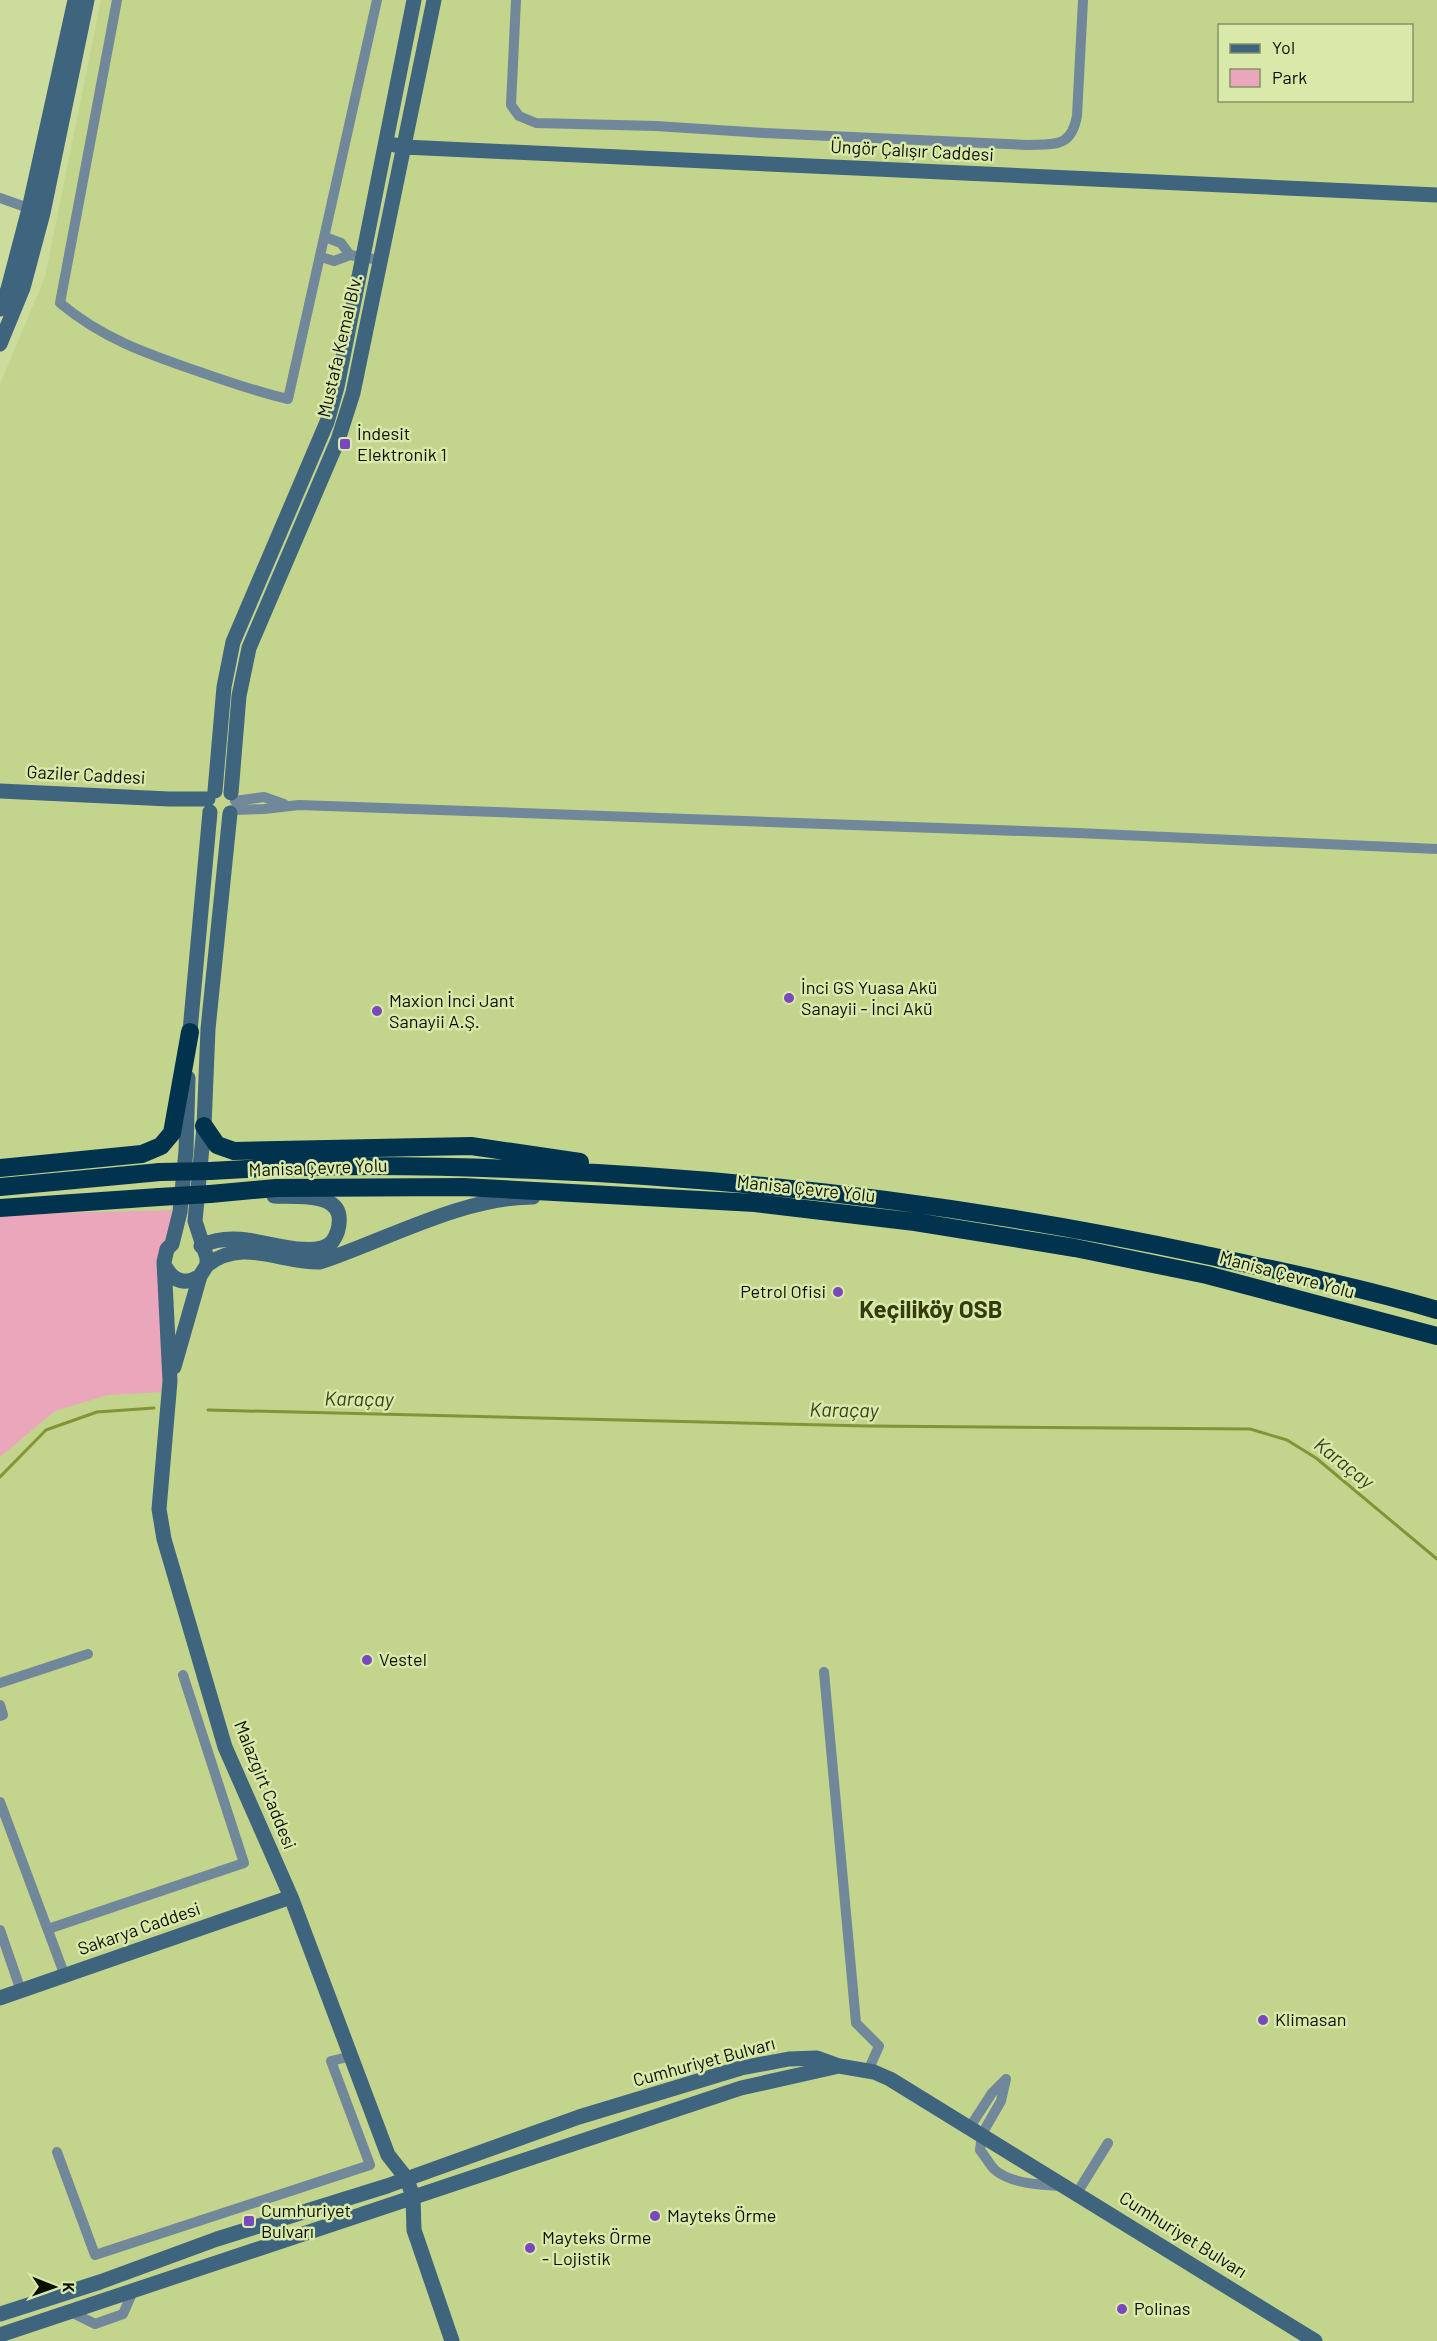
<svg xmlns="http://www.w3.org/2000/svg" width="1437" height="2341" font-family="Barlow,sans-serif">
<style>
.built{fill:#c3d48c;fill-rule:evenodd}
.green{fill:#eaa6bb}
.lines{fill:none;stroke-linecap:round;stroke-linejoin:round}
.stream{stroke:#829437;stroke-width:3}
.street{stroke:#708899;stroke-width:10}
.secondary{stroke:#3f647d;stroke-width:15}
.highway{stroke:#01334e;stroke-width:18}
.highway-bridge{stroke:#01334e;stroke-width:18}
.poi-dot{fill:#7947be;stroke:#d9e9a9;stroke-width:2}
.labels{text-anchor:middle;stroke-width:5;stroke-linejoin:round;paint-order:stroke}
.street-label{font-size:18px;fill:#0b0f00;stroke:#d9e9a9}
.poi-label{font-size:18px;fill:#0b0f00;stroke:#d9e9a9;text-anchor:start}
.water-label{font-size:20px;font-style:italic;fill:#38401a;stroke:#d9e9a9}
.district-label{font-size:24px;font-weight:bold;fill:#343c0d;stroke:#d9e9a9}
</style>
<rect width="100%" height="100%" fill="#ccdc9c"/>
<!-- built -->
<path class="built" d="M 101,0 L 1437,0 L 1437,2341 L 0,2341 L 0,384 L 45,277 ZM 1220,26 L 1412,26 L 1412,100 L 1220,100 Z"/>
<!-- green -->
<path class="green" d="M 176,1210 L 161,1249 L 167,1334 L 161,1392 L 108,1395 L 55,1411 L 0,1457 L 0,1217 L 19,1214 Z"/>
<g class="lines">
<!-- stream -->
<path class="stream" d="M 208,1410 L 867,1426 L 1250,1429 L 1287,1440 L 1316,1458 L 1437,1559
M 0,1477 L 46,1430 L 97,1412 L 154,1408"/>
<!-- street -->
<path class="street" d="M 117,0 L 60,303 C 103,339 148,354 200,372 C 229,382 257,392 288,399 L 377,0
M 516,0 L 511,105 L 519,116 L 536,123 L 656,126 L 764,133 L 1027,145 C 1055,144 1071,148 1077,116 L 1083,0
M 0,198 L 34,210
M 325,237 L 341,243 L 350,255
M 321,257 L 334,261 L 350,255 L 379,260
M 235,801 L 264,797 L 284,804
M 233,810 L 264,809 L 299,805 L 1077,833 L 1437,849
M 824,1672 L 856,2023 L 879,2046 L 868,2071
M 0,1683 L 88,1654
M 0,1705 L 3,1715 L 0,1716
M 0,1802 L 65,1976
M 48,1929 L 244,1863 L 183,1675
M 0,1930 L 21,1991
M 1006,2079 L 1001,2101 L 982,2134 L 980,2150 C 985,2156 990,2165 995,2170 C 1012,2184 1041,2185 1061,2186
M 970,2127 L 992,2093 L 1006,2079
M 57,2152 L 95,2255 L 370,2165 L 331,2061 L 352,2056
M 1077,2193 L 1108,2143
M 71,2312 L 95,2324 L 123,2314 L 134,2289"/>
<!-- secondary -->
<path class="secondary" d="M 386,143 L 404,147 L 1437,195
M 0,309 L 8,289 L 29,209 L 75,0
M 0,344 L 23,288 L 43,213 L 87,0
M 0,791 L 169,799 L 208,799
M 215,791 L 224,687 L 233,642 L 327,422 L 337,387 L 414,0
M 231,793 L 239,696 L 249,648 L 338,440 L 353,393 L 434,0
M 189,1042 L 210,812
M 188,1078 L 186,1151 L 180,1212 L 172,1244 L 167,1249 L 164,1262 L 170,1381 L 159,1509 L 164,1539 L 225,1747 L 291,1897 L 388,2155 L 407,2179 L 413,2197 L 414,2230 L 452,2341
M 201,1246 C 215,1239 231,1238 247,1240 C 267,1242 317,1259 332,1242 C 338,1234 340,1225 339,1216 C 336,1192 292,1197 274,1196
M 207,1265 C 243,1237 280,1263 320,1262 C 386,1240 463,1197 533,1197
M 166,1268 C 174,1282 186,1285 200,1276
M 174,1367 L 200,1276 L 207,1265 L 207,1258 L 195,1221 L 204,1126 L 208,1029 L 230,813
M 0,1998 L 291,1897
M 0,2314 L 100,2282 L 217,2239 L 387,2186 L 579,2117 L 741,2068 L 789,2059 L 817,2058 L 839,2066 L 874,2072 L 890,2079 L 1315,2341
M 0,2335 L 741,2088 L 839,2066"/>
<!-- highway -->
<path class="highway" d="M 204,1126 L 217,1145 L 234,1151 L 471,1146 L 580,1162
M 0,1168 L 142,1154 L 161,1146 L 172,1133 L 190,1032
M 210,1171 C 318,1164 426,1165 534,1170 C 758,1179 981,1207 1201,1254 C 1280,1271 1359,1287 1437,1310
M 0,1187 L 160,1172
M 210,1194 L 276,1188 L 464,1187 L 755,1203 L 915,1222 L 1075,1248 L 1207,1275 L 1437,1336
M 0,1208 L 159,1197"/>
<!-- highway-bridge -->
<path class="highway-bridge" d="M 160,1172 L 210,1171
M 159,1197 L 210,1194"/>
</g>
<!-- markers -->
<g class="poi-dot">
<rect x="339" y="438" width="12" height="12" rx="3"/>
<circle cx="789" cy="998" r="6"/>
<circle cx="377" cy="1011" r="6"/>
<circle cx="838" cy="1292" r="6"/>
<circle cx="367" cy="1660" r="6"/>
<circle cx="1263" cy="2020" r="6"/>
<circle cx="655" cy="2216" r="6"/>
<rect x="243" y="2215" width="12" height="12" rx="3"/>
<circle cx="530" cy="2248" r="6"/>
<circle cx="1122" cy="2309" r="6"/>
</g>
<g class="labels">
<!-- street labels -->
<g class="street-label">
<text transform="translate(912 151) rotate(3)" y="6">Üngör Çalışır Caddesi</text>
<text transform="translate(340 346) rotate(-77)" y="6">Mustafa Kemal Blv.</text>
<text transform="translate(86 775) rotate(3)" y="6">Gaziler Caddesi</text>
<text transform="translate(318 1168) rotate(-2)" y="6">Manisa Çevre Yolu</text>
<text transform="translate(806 1189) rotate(6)" y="6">Manisa Çevre Yolu</text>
<text transform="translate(1287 1275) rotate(15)" y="6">Manisa Çevre Yolu</text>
<text transform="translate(265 1785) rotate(68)" y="6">Malazgirt Caddesi</text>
<text transform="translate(139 1929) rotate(-19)" y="6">Sakarya Caddesi</text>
<text transform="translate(704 2062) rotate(-15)" y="6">Cumhuriyet Bulvarı</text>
<text transform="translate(1183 2235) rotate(32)" y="6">Cumhuriyet Bulvarı</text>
</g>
<!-- poi labels -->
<g class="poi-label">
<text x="357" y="440">İndesit<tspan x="357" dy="21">Elektronik 1</tspan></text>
<text x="801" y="994">İnci GS Yuasa Akü<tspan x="801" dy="21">Sanayii - İnci Akü</tspan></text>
<text x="389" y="1007">Maxion İnci Jant<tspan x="389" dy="21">Sanayii A.Ş.</tspan></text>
<text x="826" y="1298" text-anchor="end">Petrol Ofisi</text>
<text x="379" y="1666">Vestel</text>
<text x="1275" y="2026">Klimasan</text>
<text x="261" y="2217">Cumhuriyet<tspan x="261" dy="21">Bulvarı</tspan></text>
<text x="667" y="2222">Mayteks Örme</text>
<text x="542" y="2244">Mayteks Örme<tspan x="542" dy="21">- Lojistik</tspan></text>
<text x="1134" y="2315">Polinas</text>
</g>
<!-- water labels -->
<g class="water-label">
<text transform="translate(359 1399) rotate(1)" y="7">Karaçay</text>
<text transform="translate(844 1410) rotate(1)" y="7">Karaçay</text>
<text transform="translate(1344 1463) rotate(38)" y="7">Karaçay</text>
</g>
<!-- district labels -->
<g class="district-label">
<text x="931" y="1318">Keçiliköy OSB</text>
</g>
</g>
<!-- legend -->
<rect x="1218" y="24" width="195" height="78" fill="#d9e9a9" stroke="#879265" stroke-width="1.5"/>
<rect x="1230" y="44" width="30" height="9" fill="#3f647d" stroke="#879265" stroke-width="1.5"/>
<text x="1272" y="54" font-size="18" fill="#0b0f00">Yol</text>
<rect x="1230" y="69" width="30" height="18" fill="#eaa6bb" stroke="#879265" stroke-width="1.5"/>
<text x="1272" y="84" font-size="18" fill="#0b0f00">Park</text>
<!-- north arrow -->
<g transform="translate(54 2287) rotate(91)" stroke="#d9e9a9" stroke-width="4.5" paint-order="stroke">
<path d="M0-4.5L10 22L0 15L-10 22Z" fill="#0b0f00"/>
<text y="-9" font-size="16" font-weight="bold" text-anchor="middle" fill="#0b0f00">K</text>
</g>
</svg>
